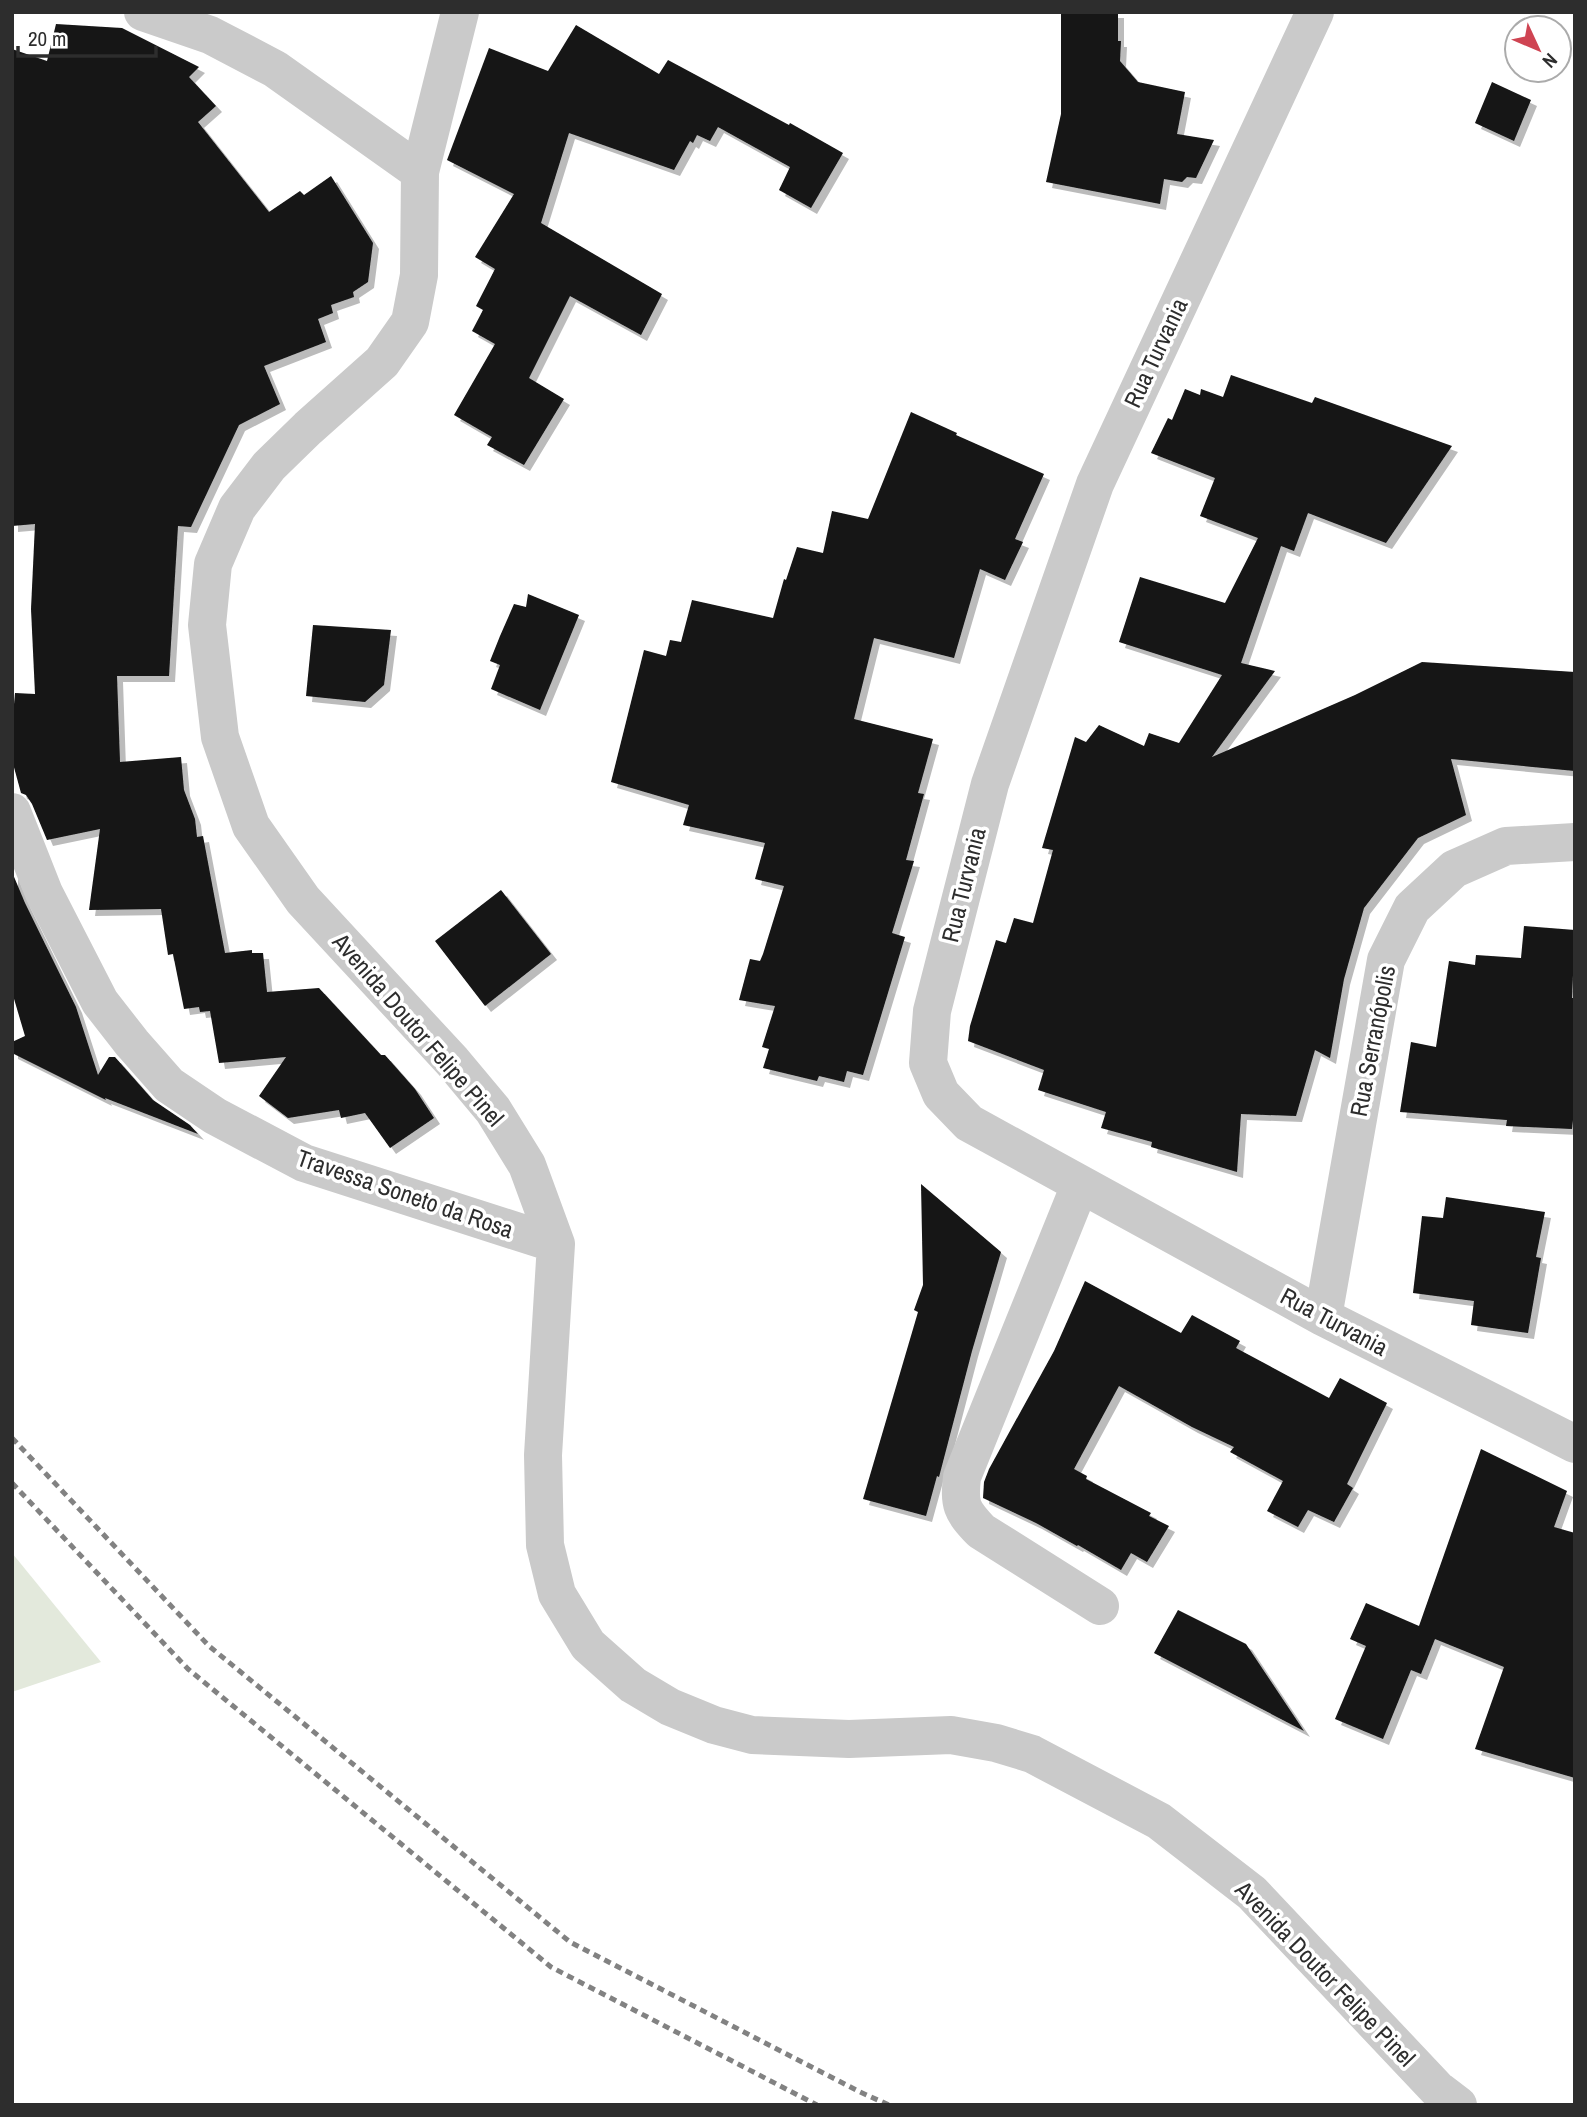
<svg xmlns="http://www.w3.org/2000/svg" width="1587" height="2117" font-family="'Archivo Narrow',sans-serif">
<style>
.green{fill:#e3e9dc}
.building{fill:#141414;filter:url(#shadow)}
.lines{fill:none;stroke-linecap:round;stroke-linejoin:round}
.minor{stroke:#cacaca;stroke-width:38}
.rail{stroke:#828282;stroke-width:5;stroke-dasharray:7 5;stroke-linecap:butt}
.labels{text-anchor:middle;stroke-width:7;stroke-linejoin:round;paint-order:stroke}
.street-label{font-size:24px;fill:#2d2d2d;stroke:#fff}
</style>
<defs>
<filter id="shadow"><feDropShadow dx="6" dy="6" stdDeviation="0" flood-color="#0004"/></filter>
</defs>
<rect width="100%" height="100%" fill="#fff"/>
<!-- green -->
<path class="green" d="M 12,1553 L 101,1662 L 12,1692 Z"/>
<!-- building -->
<path class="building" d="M 1061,12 L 1118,12 L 1118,41 L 1121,41 L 1120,61 L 1138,82 L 1185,92 L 1177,134 L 1214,140 L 1196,178 L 1187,177 L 1182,182 L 1164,179 L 1160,204 L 1046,182 L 1061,114 Z
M 56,24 L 122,28 L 199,67 L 189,77 L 216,106 L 198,122 L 269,212 L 300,191 L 304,195 L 331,176 L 373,243 L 368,282 L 353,292 L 354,297 L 331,305 L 333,313 L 318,319 L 326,342 L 264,366 L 280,404 L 239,425 L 191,527 L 178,526 L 169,676 L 117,676 L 120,762 L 181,757 L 184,790 L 195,819 L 197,837 L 203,836 L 225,953 L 252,950 L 252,953 L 263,953 L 267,992 L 319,988 L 381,1055 L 385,1055 L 415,1089 L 434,1118 L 390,1148 L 365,1113 L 341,1118 L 339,1110 L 288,1118 L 259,1096 L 286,1057 L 219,1063 L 210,1011 L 200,1012 L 199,1007 L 184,1009 L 173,954 L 168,955 L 161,909 L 89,910 L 100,829 L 47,840 L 32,804 L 26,795 L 21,793 L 12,760 L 12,726 L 15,693 L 35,694 L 31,609 L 35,524 L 12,526 L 12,49 L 47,61 Z
M 576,25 L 659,74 L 668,60 L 789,125 L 790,123 L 843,153 L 811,208 L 779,190 L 790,167 L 718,127 L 710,141 L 697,135 L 693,143 L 690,141 L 674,170 L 569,133 L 541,223 L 662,294 L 641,335 L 570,296 L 529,378 L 564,399 L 524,465 L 487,445 L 492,437 L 454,415 L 495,344 L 472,331 L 483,310 L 476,306 L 495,269 L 475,257 L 514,194 L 447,160 L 489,48 L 548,71 Z
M 1492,82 L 1531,100 L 1514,141 L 1475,123 Z
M 1231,375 L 1312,403 L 1315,397 L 1452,446 L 1386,543 L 1308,513 L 1294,551 L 1281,546 L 1241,663 L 1275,671 L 1212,757 L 1355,695 L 1422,662 L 1575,672 L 1575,771 L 1451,759 L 1466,815 L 1418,838 L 1364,908 L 1344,979 L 1330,1058 L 1315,1050 L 1296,1116 L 1241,1114 L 1237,1172 L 1151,1147 L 1152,1142 L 1101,1128 L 1106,1112 L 1038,1090 L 1044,1070 L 968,1041 L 970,1026 L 996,940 L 1006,943 L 1014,918 L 1033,923 L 1053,850 L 1042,848 L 1075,737 L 1086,742 L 1099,725 L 1144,746 L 1149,733 L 1179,743 L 1222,675 L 1119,642 L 1140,577 L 1225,603 L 1258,538 L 1200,516 L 1215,478 L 1151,453 L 1168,418 L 1172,420 L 1185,389 L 1200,395 L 1201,389 L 1223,397 Z
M 911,412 L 957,433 L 956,435 L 1044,474 L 1015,539 L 1023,542 L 1005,580 L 980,569 L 954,658 L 874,638 L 854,719 L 933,739 L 918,793 L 924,794 L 906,860 L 914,861 L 892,933 L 905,937 L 863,1075 L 847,1071 L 844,1082 L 819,1076 L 817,1081 L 763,1068 L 769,1049 L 762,1047 L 775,1006 L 739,1000 L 750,959 L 760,961 L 763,954 L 784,886 L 755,879 L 765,843 L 683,825 L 689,805 L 611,782 L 644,650 L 666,656 L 670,640 L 681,642 L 692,600 L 773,618 L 784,579 L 786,580 L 797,547 L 823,553 L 832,511 L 868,519 Z
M 528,594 L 579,615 L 540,710 L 491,689 L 500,665 L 490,661 L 500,636 L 514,604 L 526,607 Z
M 313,625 L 391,630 L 384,685 L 365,702 L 306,696 Z
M 12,872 L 25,903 L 76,1007 L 98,1075 L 109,1057 L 115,1057 L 153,1100 L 190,1125 L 198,1134 L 105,1098 L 106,1100 L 12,1053 L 12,1042 L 25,1036 L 12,992 Z
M 501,890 L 551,954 L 485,1006 L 435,941 Z
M 1524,926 L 1575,930 L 1572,998 L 1575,998 L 1575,1102 L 1572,1129 L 1506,1126 L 1507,1120 L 1400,1112 L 1411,1042 L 1436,1047 L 1449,961 L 1475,965 L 1476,955 L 1521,958 Z
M 921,1184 L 1001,1252 L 972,1351 L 939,1477 L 937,1476 L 926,1516 L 863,1499 L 918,1312 L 914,1310 L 923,1285 Z
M 1446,1197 L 1545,1212 L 1536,1257 L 1541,1258 L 1528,1333 L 1471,1325 L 1474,1301 L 1413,1293 L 1422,1216 L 1443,1218 Z
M 1085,1281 L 1181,1333 L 1192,1315 L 1240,1341 L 1236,1348 L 1329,1398 L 1340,1378 L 1387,1403 L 1347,1484 L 1353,1488 L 1334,1522 L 1308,1510 L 1298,1527 L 1267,1511 L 1283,1481 L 1230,1452 L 1234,1447 L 1192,1427 L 1119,1386 L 1074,1469 L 1087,1476 L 1086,1479 L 1151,1513 L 1149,1516 L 1169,1526 L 1147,1562 L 1131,1553 L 1121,1570 L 1078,1545 L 1077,1546 L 1036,1523 L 983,1498 L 984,1482 L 989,1469 L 1054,1351 Z
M 1481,1449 L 1567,1491 L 1554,1527 L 1575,1533 L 1575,1778 L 1475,1749 L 1504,1667 L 1435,1639 L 1421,1674 L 1411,1670 L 1383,1739 L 1335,1719 L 1366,1646 L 1350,1639 L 1366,1603 L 1419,1626 Z
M 1178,1610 L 1246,1644 L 1304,1731 L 1154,1653 Z"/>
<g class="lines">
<!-- minor -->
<path class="minor" d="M 143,12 L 210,35 L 275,69 L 420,172
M 460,12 L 420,172 L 419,275 L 410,322 L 382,362 L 308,428 L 269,466 L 237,508 L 213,564 L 207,625 L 220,737 L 251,826 L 303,900 L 452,1061 L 493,1110 L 527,1165 L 556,1244 L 543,1455 L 545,1545 L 557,1594 L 588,1645 L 633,1685 L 670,1707 L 714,1725 L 752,1735 L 849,1739 L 951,1735 L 996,1743 L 1032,1754 L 1159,1821 L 1252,1893 L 1437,2089 L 1458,2105
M 1315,12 L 1095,484 L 990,784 L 932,1011 L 928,1063 L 941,1094 L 969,1123 L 1323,1317 L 1575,1444
M 12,812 L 44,893 L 100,1002 L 132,1043 L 169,1085 L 215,1116 L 304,1163 L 556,1244
M 1080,1185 L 962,1477 C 959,1505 961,1510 981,1531 L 1100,1606
M 1323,1317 L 1386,960 L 1412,908 L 1454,869 L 1506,846 L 1575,842"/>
<!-- rail -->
<path class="rail" d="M 12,1438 L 209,1646 L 570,1942 L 860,2092 L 889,2105
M 12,1483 L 188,1669 L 551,1967 L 817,2105"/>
</g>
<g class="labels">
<!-- street labels -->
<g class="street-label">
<text transform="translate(1156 353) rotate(-65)" y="8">Rua Turvania</text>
<text transform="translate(964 885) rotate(-76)" y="8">Rua Turvania</text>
<text transform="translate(418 1030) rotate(49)" y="8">Avenida Doutor Felipe Pinel</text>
<text transform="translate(1373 1041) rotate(-79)" y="8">Rua Serranópolis</text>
<text transform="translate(405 1194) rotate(19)" y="8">Travessa Soneto da Rosa</text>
<text transform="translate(1334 1322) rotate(28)" y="8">Rua Turvania</text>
<text transform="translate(1325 1974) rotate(46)" y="8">Avenida Doutor Felipe Pinel</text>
</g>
</g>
<!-- border -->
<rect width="1587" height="2117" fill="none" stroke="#2d2d2d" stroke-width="28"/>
<!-- north arrow -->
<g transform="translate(1538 49) rotate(134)"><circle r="33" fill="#ffffff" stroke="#ababab" stroke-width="2"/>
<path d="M0-5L12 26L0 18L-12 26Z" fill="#cf4452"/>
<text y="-10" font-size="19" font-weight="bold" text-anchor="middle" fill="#2d2d2d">N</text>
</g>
<!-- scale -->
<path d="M18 46v10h138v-10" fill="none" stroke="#2d2d2d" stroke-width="3.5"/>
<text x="28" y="46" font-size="21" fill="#2d2d2d" stroke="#ffffff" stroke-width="5" paint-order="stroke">20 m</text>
</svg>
